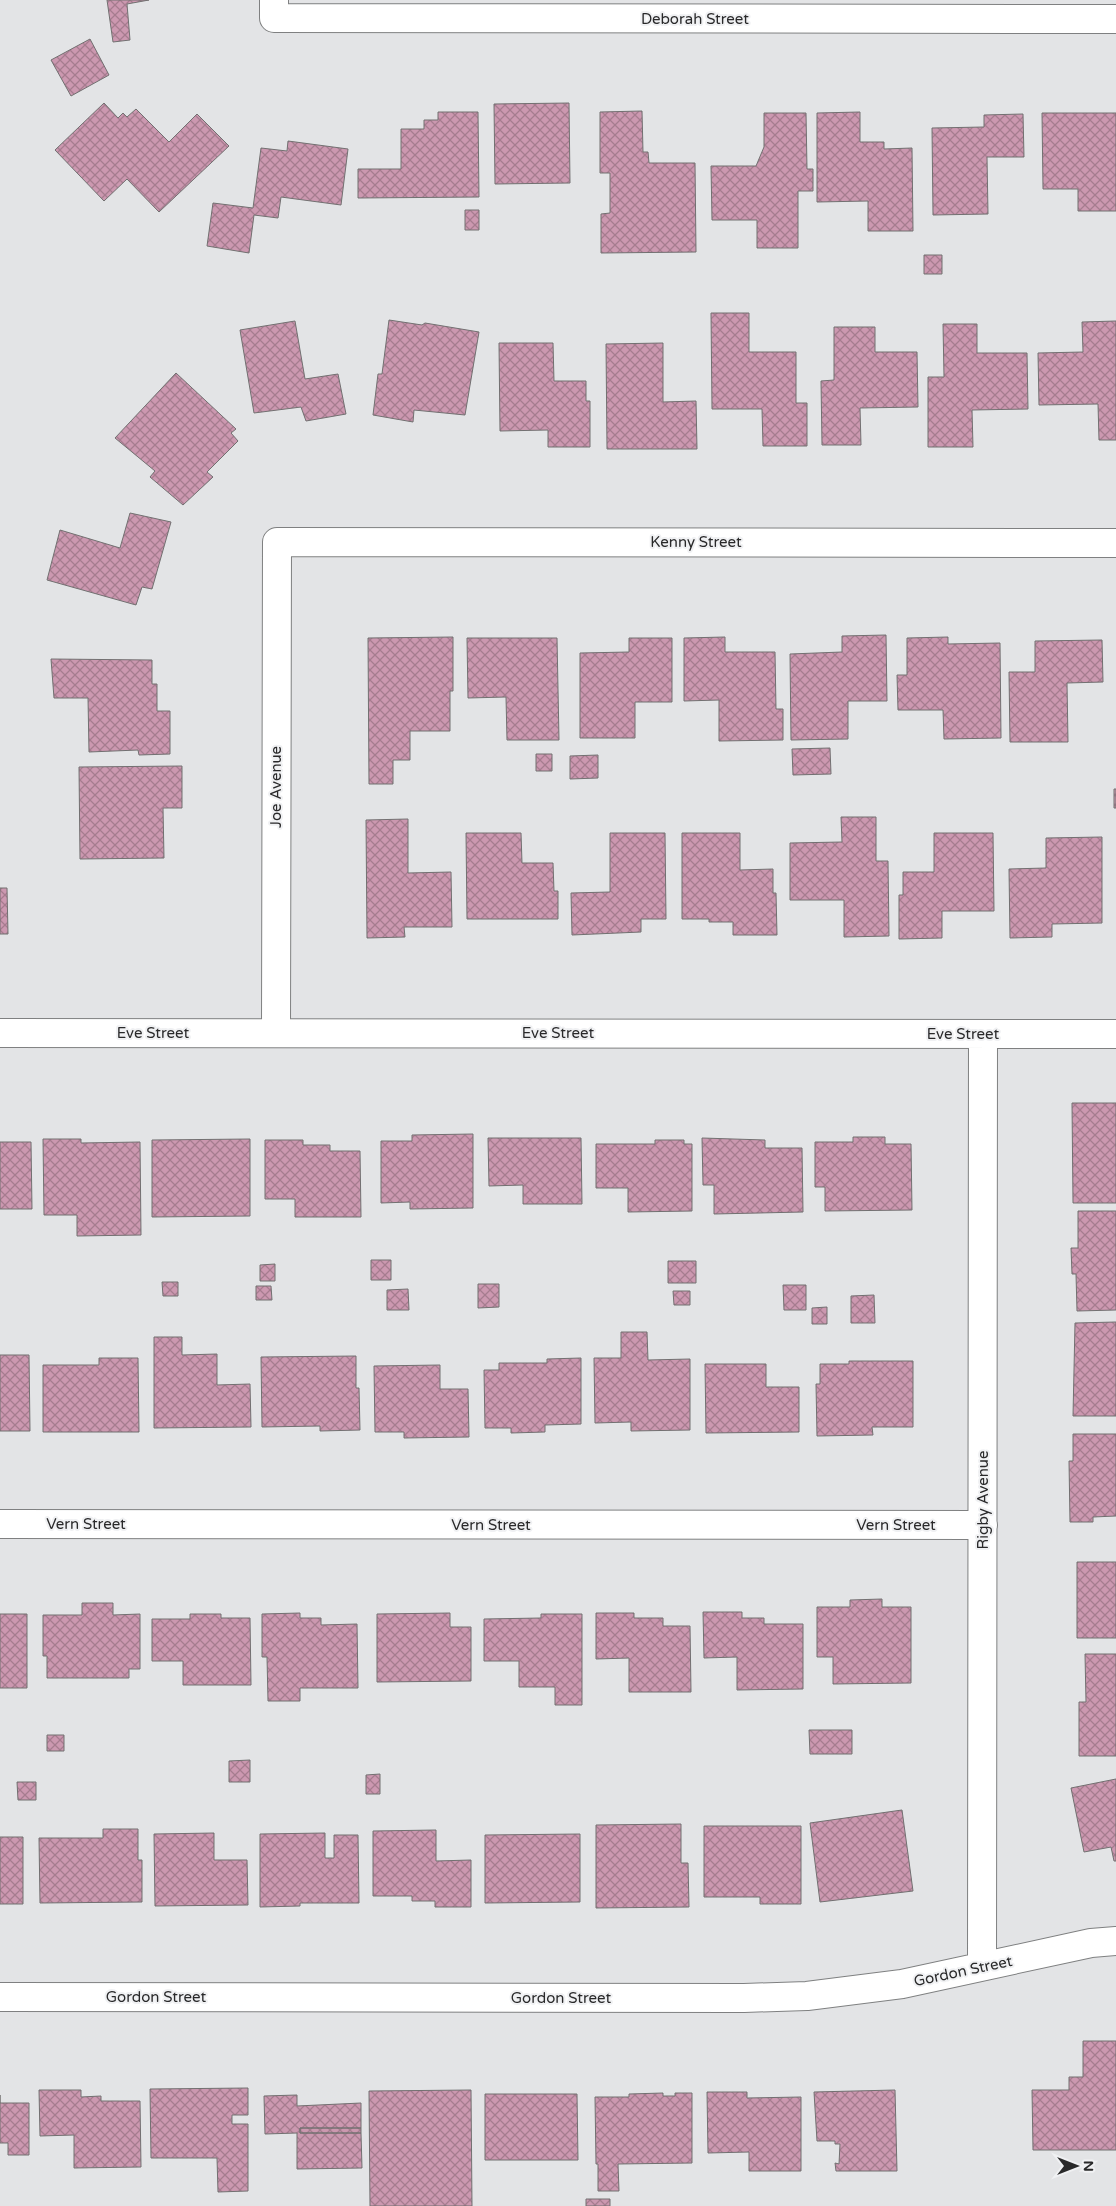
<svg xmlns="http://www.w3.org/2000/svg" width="1116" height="2206" font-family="'Varela Round',sans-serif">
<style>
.building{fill:url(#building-cross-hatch);stroke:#727071}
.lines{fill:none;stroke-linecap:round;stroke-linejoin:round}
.street-casing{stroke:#7f8081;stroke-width:30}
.street{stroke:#fff;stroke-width:28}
.labels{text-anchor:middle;stroke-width:4;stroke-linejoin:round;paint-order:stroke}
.street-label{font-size:15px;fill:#29292a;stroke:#f0f1f3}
</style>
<defs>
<pattern id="building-cross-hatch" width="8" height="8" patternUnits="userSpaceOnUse" patternTransform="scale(1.25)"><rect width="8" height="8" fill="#cc98b0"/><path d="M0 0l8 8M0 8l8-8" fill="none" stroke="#a67c8f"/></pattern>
</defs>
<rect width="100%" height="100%" fill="#e3e4e6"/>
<!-- building -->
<path class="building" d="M 107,0 L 149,0 L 127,4 L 130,40 L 113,42 Z
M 90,39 L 109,75 L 71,96 L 51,60 Z
M 104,103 L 118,118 L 123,113 L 127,117 L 136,109 L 169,142 L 197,114 L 229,146 L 159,212 L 127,179 L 104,201 L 55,150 Z
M 569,103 L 570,183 L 495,184 L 494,104 Z
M 642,111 L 643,152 L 648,152 L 649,163 L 695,163 L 696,252 L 601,253 L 601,214 L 610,213 L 610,173 L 600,173 L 600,112 Z
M 438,112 L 478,112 L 479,197 L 358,198 L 358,169 L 401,169 L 401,129 L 424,129 L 424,120 L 438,120 Z
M 860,112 L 860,142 L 884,142 L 884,149 L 912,148 L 913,231 L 868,231 L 868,201 L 817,202 L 817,113 Z
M 764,113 L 806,113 L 807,169 L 813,169 L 813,191 L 798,191 L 798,248 L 757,248 L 757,220 L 712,220 L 711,166 L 756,166 L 764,147 Z
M 1042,113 L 1116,113 L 1116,211 L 1078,211 L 1078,189 L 1043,189 Z
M 1023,114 L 1024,157 L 987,157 L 988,214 L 933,215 L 932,128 L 984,127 L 984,115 Z
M 288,141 L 348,149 L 341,205 L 281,197 L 278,218 L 254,215 L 249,253 L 207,246 L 213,203 L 253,208 L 261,148 L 287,151 Z
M 465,210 L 479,210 L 479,230 L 465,230 Z
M 924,255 L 942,255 L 942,274 L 924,274 Z
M 711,313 L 749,313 L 749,352 L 796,352 L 796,403 L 807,403 L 807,446 L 763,446 L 762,409 L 712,409 Z
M 389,320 L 422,325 L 425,323 L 479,332 L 465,415 L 414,410 L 413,422 L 373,415 L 378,374 L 382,374 Z
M 295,321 L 305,379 L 338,374 L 346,414 L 306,421 L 301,407 L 254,413 L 240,330 Z
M 1116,321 L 1116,440 L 1099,440 L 1098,404 L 1039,405 L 1038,353 L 1083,352 L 1082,322 Z
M 943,324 L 977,324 L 977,353 L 1027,353 L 1028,409 L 972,410 L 973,447 L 928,447 L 928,377 L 944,377 Z
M 834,327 L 875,327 L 875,352 L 917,352 L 918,407 L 860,408 L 861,445 L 822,445 L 821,381 L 834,380 Z
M 499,343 L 553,343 L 554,381 L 586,381 L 586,401 L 590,401 L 590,447 L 548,447 L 548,430 L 500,431 Z
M 663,343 L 663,402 L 696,401 L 697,449 L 607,449 L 606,344 Z
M 176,373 L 236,429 L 231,433 L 238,441 L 207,472 L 213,477 L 183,505 L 150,477 L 155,471 L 115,438 Z
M 130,513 L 171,522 L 152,589 L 142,587 L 136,605 L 47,580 L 60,530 L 120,548 Z
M 886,635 L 887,701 L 848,701 L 848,739 L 791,740 L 790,654 L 842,652 L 842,636 Z
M 453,637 L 453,691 L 450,691 L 450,731 L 410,731 L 410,760 L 393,760 L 393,784 L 369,784 L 368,638 Z
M 725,637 L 725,652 L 775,652 L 776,709 L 783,709 L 783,740 L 719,741 L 719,700 L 684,701 L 684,638 Z
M 948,637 L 948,644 L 1000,643 L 1001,738 L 944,739 L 943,710 L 898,710 L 897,675 L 907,675 L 907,638 Z
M 467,638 L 557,638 L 559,740 L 507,740 L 506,697 L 468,698 Z
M 629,638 L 672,638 L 672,702 L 635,702 L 635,738 L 580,738 L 580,653 L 629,652 Z
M 1102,640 L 1103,682 L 1067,683 L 1068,742 L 1010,742 L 1009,672 L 1035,672 L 1035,641 Z
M 51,659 L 152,660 L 152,684 L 157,684 L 157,711 L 170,711 L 170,754 L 139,755 L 138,750 L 89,752 L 88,698 L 54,698 Z
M 830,748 L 831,774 L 793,775 L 792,749 Z
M 536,754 L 552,754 L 552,771 L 536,771 Z
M 598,755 L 598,778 L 570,779 L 570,756 Z
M 182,766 L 182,808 L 163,808 L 164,858 L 80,859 L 79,767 Z
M 1114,789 L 1116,789 L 1116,808 L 1114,808 Z
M 841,817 L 876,817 L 876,861 L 888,861 L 889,936 L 844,937 L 844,900 L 790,900 L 790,843 L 842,842 Z
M 408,819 L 408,873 L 451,872 L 452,927 L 404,927 L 405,937 L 367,938 L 366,820 Z
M 466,833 L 521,833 L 522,863 L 553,863 L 554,891 L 558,891 L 558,919 L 467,919 Z
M 610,833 L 665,833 L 666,919 L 641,919 L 641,932 L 572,935 L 571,893 L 610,892 Z
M 682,833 L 740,833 L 740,870 L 773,869 L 773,893 L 776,893 L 777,935 L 733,935 L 733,922 L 709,922 L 709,919 L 682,919 Z
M 934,833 L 993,833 L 994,911 L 942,911 L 942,938 L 899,939 L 899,895 L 903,895 L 903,872 L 934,872 Z
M 1102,837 L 1102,923 L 1052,924 L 1052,937 L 1010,938 L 1009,869 L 1046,868 L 1046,838 Z
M 0,888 L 7,888 L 8,934 L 0,934 Z
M 1072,1103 L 1116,1103 L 1116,1203 L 1073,1203 Z
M 473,1134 L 473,1208 L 410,1209 L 410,1202 L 381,1203 L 381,1141 L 412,1141 L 412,1135 Z
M 853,1137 L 885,1137 L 885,1144 L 911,1144 L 912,1210 L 825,1211 L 825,1187 L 815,1187 L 815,1142 L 853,1142 Z
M 488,1138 L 581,1138 L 582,1204 L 523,1204 L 523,1185 L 489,1186 Z
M 702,1138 L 765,1140 L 765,1148 L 802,1148 L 803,1212 L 714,1214 L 714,1185 L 703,1185 Z
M 43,1139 L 81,1139 L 81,1143 L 140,1142 L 141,1235 L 77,1236 L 77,1215 L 44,1215 Z
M 250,1139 L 250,1216 L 152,1217 L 152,1140 Z
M 265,1140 L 303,1140 L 303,1145 L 330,1145 L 330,1151 L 360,1151 L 361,1217 L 295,1217 L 295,1199 L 265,1199 Z
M 655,1140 L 684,1140 L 684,1144 L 692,1144 L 692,1211 L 628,1212 L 628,1188 L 596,1188 L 596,1144 L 655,1144 Z
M 0,1142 L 31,1142 L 32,1209 L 0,1209 Z
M 1078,1211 L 1116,1211 L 1116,1310 L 1077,1311 L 1076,1274 L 1072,1274 L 1071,1248 L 1078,1248 Z
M 371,1260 L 391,1260 L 391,1280 L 371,1280 Z
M 668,1261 L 696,1261 L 696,1283 L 668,1283 Z
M 275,1264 L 275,1281 L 260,1281 L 260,1265 Z
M 162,1282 L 178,1282 L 178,1296 L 163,1296 Z
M 478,1284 L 499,1284 L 499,1307 L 478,1308 Z
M 783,1285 L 806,1285 L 806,1310 L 784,1310 Z
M 256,1286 L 271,1286 L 272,1300 L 256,1300 Z
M 408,1289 L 409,1310 L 387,1310 L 387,1290 Z
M 673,1291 L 690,1291 L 690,1305 L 674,1305 Z
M 874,1295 L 875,1323 L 851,1323 L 851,1296 Z
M 827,1307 L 827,1324 L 812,1324 L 812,1308 Z
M 1116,1322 L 1116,1416 L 1073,1416 L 1075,1323 Z
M 621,1332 L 647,1332 L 648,1360 L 690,1359 L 690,1430 L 631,1431 L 631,1422 L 595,1423 L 594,1358 L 621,1358 Z
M 154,1337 L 182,1337 L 182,1355 L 217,1354 L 217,1385 L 250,1384 L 251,1427 L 154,1428 Z
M 0,1355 L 29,1355 L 30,1431 L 0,1431 Z
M 356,1356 L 356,1388 L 359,1388 L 360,1430 L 320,1431 L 320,1426 L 262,1427 L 261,1357 Z
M 99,1358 L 138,1358 L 139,1432 L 43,1432 L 43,1365 L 99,1365 Z
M 581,1358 L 581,1424 L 545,1425 L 545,1432 L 511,1433 L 511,1428 L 485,1428 L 484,1370 L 499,1370 L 499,1363 L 547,1363 L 547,1359 Z
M 849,1361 L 913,1361 L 913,1427 L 872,1427 L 873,1435 L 817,1436 L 816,1384 L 820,1384 L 820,1364 L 849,1364 Z
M 705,1364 L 766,1364 L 766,1387 L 799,1387 L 799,1432 L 706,1433 Z
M 440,1365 L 440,1389 L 468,1389 L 469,1437 L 404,1438 L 404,1432 L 375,1432 L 374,1366 Z
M 1073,1434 L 1116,1434 L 1116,1516 L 1093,1517 L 1093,1522 L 1070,1522 L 1069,1461 L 1073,1461 Z
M 1077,1562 L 1116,1562 L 1116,1638 L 1077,1638 Z
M 882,1599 L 882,1607 L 911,1607 L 911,1683 L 833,1684 L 833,1657 L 817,1657 L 817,1607 L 850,1607 L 850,1600 Z
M 82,1603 L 113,1603 L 113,1615 L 140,1614 L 140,1669 L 129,1669 L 129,1678 L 47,1678 L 47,1656 L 43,1656 L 43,1615 L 82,1615 Z
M 703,1612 L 742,1612 L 742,1618 L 764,1618 L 764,1624 L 803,1624 L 803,1689 L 737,1690 L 737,1657 L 704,1658 Z
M 300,1613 L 300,1618 L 321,1618 L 321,1625 L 357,1624 L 358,1688 L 300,1688 L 300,1701 L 268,1701 L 267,1657 L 262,1657 L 262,1614 Z
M 450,1613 L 450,1627 L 471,1627 L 471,1681 L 377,1682 L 377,1614 Z
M 596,1613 L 634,1613 L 634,1618 L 663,1618 L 663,1626 L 690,1626 L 691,1692 L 629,1692 L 629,1658 L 596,1659 Z
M 0,1614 L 27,1614 L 27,1688 L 0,1688 Z
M 190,1614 L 221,1614 L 221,1618 L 250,1618 L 251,1685 L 183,1685 L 183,1661 L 152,1661 L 152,1619 L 190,1619 Z
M 541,1614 L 582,1614 L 582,1705 L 555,1705 L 555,1687 L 519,1687 L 519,1661 L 484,1661 L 484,1619 L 541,1618 Z
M 1085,1654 L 1116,1654 L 1116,1756 L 1079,1756 L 1079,1702 L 1086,1702 Z
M 809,1730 L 852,1730 L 852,1754 L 810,1754 Z
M 47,1735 L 64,1735 L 64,1751 L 47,1751 Z
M 250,1760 L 250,1782 L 229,1782 L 229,1761 Z
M 380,1774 L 380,1794 L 366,1794 L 366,1775 Z
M 1116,1779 L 1116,1861 L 1114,1861 L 1111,1847 L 1084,1852 L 1071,1788 Z
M 17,1782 L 36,1782 L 36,1800 L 18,1800 Z
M 902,1810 L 913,1891 L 820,1902 L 810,1823 Z
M 681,1824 L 681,1863 L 688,1863 L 689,1907 L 596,1908 L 596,1825 Z
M 704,1826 L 801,1826 L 801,1904 L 760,1904 L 760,1897 L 704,1897 Z
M 103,1829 L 138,1829 L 138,1860 L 142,1860 L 142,1902 L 40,1903 L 39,1838 L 103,1838 Z
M 436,1830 L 436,1861 L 471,1860 L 471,1907 L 435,1907 L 435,1901 L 412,1901 L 412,1896 L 373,1896 L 373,1831 Z
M 214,1833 L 214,1860 L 247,1860 L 248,1905 L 155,1906 L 154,1834 Z
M 325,1833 L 325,1858 L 334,1858 L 334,1835 L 358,1835 L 359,1903 L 300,1903 L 300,1906 L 260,1907 L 260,1834 Z
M 580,1834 L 580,1902 L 485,1903 L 485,1835 Z
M 0,1837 L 23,1837 L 23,1904 L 0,1904 Z
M 1083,2041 L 1116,2041 L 1116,2150 L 1033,2150 L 1032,2090 L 1069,2090 L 1069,2077 L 1083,2077 Z
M 248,2088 L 248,2115 L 232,2115 L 232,2124 L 248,2124 L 248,2191 L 218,2192 L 217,2158 L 151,2158 L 150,2089 Z
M 39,2090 L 81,2090 L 81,2097 L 101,2096 L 101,2101 L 140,2101 L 141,2167 L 74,2168 L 74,2135 L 40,2136 Z
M 471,2090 L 472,2206 L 370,2206 L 369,2091 Z
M 895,2090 L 897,2171 L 836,2171 L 835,2163 L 839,2164 L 840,2144 L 835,2144 L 835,2141 L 817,2141 L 814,2092 Z
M 707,2092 L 747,2092 L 747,2098 L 801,2097 L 801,2171 L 749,2171 L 749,2152 L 708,2153 Z
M 663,2093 L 663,2096 L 675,2096 L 675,2093 L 692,2093 L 692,2163 L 618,2164 L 619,2191 L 598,2191 L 598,2164 L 596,2164 L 595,2097 L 629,2097 L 629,2094 Z
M 485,2094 L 577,2094 L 578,2160 L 485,2160 Z
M 0,2095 L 0,2103 L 29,2103 L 29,2155 L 8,2155 L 8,2143 L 0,2143 Z
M 297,2095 L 297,2106 L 361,2103 L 361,2128 L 300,2128 L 300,2133 L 361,2133 L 362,2168 L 297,2169 L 297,2133 L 265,2134 L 264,2096 Z
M 300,2128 L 361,2128 L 361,2133 L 300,2133 Z
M 586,2199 L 610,2199 L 610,2206 L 586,2206 Z"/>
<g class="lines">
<!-- street casing -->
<g class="street-casing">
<path id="street" d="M 274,0 L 274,18 L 1116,19
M 0,1033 L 1116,1034
M 276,1033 L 277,542 L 1116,543
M 0,1524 L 983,1525
M 982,1966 L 983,1034
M 0,1997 L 744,1998 L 807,1996 L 902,1984 L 1091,1943 L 1116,1941"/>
</g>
<!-- street -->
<use href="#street" class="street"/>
</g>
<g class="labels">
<!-- street labels -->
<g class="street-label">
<text x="695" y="24">Deborah Street</text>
<text x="696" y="547">Kenny Street</text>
<text transform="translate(276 787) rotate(-90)" y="5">Joe Avenue</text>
<text x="153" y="1038">Eve Street</text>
<text x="558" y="1038">Eve Street</text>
<text x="963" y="1039">Eve Street</text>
<text transform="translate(983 1500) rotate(-90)" y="5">Rigby Avenue</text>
<text x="86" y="1529">Vern Street</text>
<text x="491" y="1530">Vern Street</text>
<text x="896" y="1530">Vern Street</text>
<text transform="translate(963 1971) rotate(-12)" y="5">Gordon Street</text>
<text x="156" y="2002">Gordon Street</text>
<text x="561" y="2003">Gordon Street</text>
</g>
</g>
<!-- north arrow -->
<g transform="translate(1076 2166) rotate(90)" stroke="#f0f1f3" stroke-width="4" paint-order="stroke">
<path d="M0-4L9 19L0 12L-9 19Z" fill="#29292a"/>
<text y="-8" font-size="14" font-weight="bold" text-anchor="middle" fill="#29292a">N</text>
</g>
</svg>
